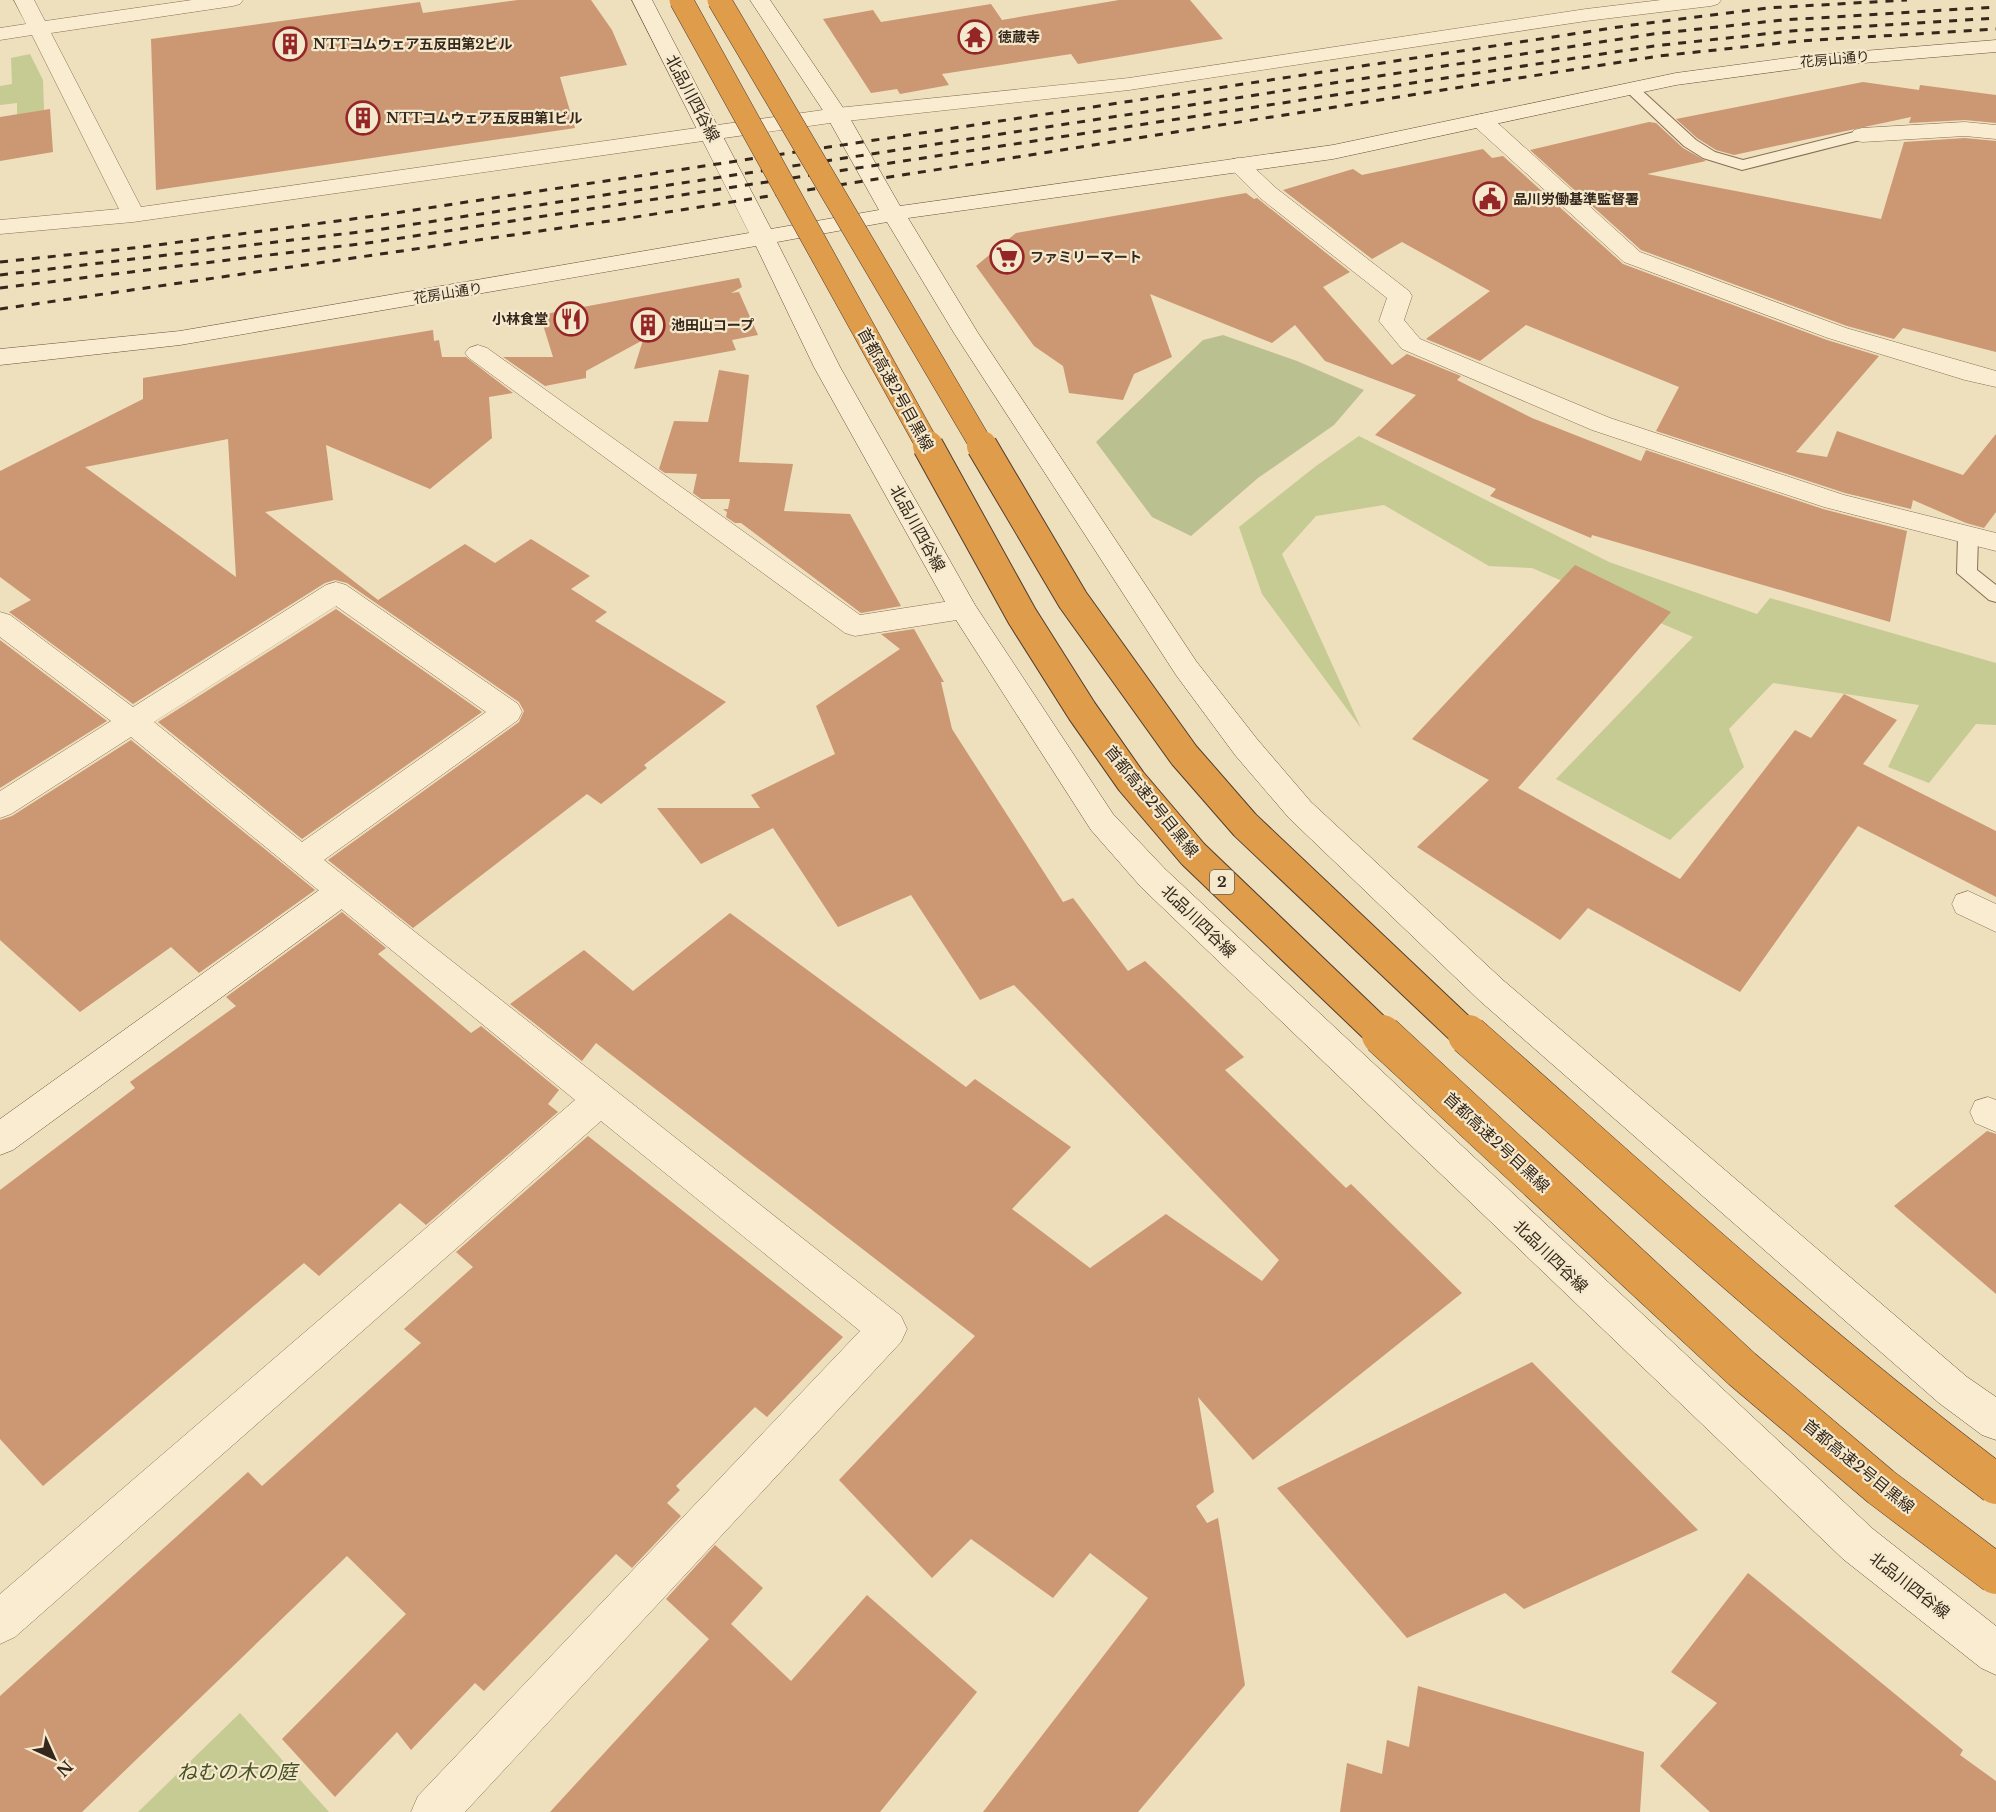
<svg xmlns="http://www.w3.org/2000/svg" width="1996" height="1812" font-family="'Libre Baskerville','Noto Sans JP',serif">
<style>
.green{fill:#c5cb92}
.cemetery{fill:#bbc091}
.building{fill:#cc9773;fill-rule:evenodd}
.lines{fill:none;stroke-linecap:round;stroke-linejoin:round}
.lane-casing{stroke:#866f56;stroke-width:2}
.street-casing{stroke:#866f56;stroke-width:1}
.secondary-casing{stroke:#67503a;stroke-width:1}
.lane{fill:#f9ecd0;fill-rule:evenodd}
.street{fill:#f9ecd0;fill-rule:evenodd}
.secondary{fill:#f9ecd0;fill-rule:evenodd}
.rail{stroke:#35271b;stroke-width:3;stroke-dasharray:8 8;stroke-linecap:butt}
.highway-bridge-far2-casing{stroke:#533d2b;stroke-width:24;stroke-linecap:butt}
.highway-bridge-far1-casing{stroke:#533d2b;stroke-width:32;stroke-linecap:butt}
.highway-bridge-casing{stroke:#533d2b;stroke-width:41;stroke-linecap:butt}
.highway-bridge-far2{stroke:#df9c4b;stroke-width:23}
.highway-bridge-far1{stroke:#df9c4b;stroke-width:30}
.highway-bridge{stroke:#df9c4b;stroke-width:40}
.labels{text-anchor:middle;stroke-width:4.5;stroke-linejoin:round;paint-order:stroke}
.far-poi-label{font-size:14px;font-weight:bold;fill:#35271b;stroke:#f5e9cd;text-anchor:start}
.far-street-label{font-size:14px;fill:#35271b;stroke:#f5e9cd}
.shield{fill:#f5e9cd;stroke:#6f6150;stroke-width:1.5}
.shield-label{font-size:15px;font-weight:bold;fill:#35271b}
.street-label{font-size:16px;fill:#35271b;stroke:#f5e9cd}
.near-park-label{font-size:20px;font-style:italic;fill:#465122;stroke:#f5e9cd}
</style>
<rect width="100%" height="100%" fill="#eedfbd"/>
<!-- green -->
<path class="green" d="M 30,54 L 43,80 L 44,110 L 17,115 L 17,103 L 0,105 L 0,86 L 12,84 L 11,58 Z
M 1359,436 L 1609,562 L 1757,614 L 1770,598 L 1996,663 L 1996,725 L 1976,724 L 1929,783 L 1888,767 L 1919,705 L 1773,683 L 1729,729 L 1744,767 L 1670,840 L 1556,779 L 1693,637 L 1532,568 L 1489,566 L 1384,505 L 1316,516 L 1282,554 L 1361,728 L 1262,594 L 1239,527 L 1316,466 Z
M 240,1713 L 329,1812 L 138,1812 Z"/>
<!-- cemetery -->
<path class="cemetery" d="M 1223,335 L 1297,361 L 1364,390 L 1334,425 L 1258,478 L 1191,536 L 1152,517 L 1096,442 L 1203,340 Z"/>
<!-- building -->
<path class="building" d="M 518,0 L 591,0 L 612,30 L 627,65 L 560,77 L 575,128 L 156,190 L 151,39 L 420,2 L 423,13 Z
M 1119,0 L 1190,0 L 1223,39 L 1078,64 L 1071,54 L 942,74 L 949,85 L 900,94 L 897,89 L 871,93 L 823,19 L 873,10 L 881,22 L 991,4 L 1002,20 Z
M 1863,82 L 1919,90 L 1920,85 L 1996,95 L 1996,123 L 1965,120 L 1909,123 L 1911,117 L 1734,155 L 1716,150 L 1697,138 L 1676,119 Z
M 50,109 L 53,152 L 0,161 L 0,117 Z
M 1649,122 L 1656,123 L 1683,148 L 1706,161 L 1647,174 L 1881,219 L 1904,142 L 1965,138 L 1996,141 L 1996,352 L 1903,328 L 1894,339 L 1847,326 L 1641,250 L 1530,150 Z
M 1483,149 L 1492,158 L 1503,156 L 1623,264 L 1827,340 L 1879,356 L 1796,452 L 1827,457 L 1837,431 L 1963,475 L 1996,434 L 1996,512 L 1984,528 L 1966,523 L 1913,500 L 1911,509 L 1845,493 L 1656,431 L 1679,387 L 1526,325 L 1480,361 L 1426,339 L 1490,291 L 1402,242 L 1372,259 L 1283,190 L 1353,169 L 1362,175 Z
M 1246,193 L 1254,199 L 1257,198 L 1350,272 L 1323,287 L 1392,365 L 1407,354 L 1461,376 L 1457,380 L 1532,418 L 1641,461 L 1646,450 L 1823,509 L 1907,531 L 1890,622 L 1592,535 L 1591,538 L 1490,496 L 1496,489 L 1375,435 L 1416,395 L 1325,361 L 1295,325 L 1272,343 L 1150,294 L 1172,357 L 1134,374 L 1123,400 L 1069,393 L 1063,366 L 1034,346 L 976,266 L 1016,233 Z
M 739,278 L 742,287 L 731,293 L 739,292 L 758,335 L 732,340 L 736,350 L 634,369 L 643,340 L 586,371 L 586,378 L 545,386 L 503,357 L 553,357 L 540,315 Z
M 433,330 L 434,341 L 439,340 L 442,357 L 466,357 L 513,393 L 489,397 L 492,438 L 430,489 L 326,445 L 333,500 L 265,512 L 378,600 L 465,544 L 495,563 L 531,539 L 590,576 L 571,589 L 607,612 L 595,621 L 726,702 L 644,765 L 647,768 L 601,804 L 587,794 L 413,928 L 328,860 L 519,722 L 524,711 L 519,702 L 347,583 L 335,580 L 325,583 L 133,704 L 9,612 L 31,600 L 0,577 L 0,471 L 143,399 L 143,378 ZM 228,439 L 236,577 L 85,467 Z
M 719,370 L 749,375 L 739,462 L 793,464 L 784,511 L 850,514 L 901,606 L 861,613 L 741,523 L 735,523 L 726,517 L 727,512 L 723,509 L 728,509 L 730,499 L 701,499 L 693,493 L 697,474 L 665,473 L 659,469 L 674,421 L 708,422 Z
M 1575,565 L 1671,612 L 1518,788 L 1680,879 L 1795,730 L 1811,738 L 1844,694 L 1897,720 L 1863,764 L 1996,831 L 1996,897 L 1858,826 L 1740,992 L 1588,908 L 1560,940 L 1417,847 L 1489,780 L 1412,739 Z
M 336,609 L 482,712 L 302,839 L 158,722 Z
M 914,629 L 944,682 L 941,682 L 952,729 L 1063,902 L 1073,898 L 1128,971 L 1145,961 L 1244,1057 L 1225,1070 L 1346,1188 L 1351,1184 L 1462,1293 L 1253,1460 L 1198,1397 L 1214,1492 L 1196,1506 L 1207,1523 L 1218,1518 L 1245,1685 L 1138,1812 L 983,1812 L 1148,1598 L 1090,1553 L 1053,1598 L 971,1539 L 932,1578 L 839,1480 L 975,1336 L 596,1043 L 582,1061 L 510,1004 L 584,950 L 633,991 L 730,913 L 966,1087 L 975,1079 L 1071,1147 L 1012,1209 L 1090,1268 L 1166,1214 L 1262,1281 L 1279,1260 L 1014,985 L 980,1000 L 911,895 L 838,927 L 773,828 L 701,864 L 657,808 L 760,808 L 751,795 L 835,754 L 816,706 L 900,649 L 881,634 Z
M 0,640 L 107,721 L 0,788 Z
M 131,740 L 315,890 L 199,973 L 171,947 L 80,1012 L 0,940 L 0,820 L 12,816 Z
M 342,912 L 386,948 L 378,954 L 471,1033 L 481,1026 L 559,1090 L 548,1104 L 558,1112 L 426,1225 L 400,1203 L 319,1276 L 304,1263 L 43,1486 L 0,1439 L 0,1190 L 135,1088 L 130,1082 L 236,1006 L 226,997 Z
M 1987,1131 L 1996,1134 L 1996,1294 L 1894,1206 Z
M 588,1136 L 843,1337 L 767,1417 L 755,1407 L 676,1486 L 680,1490 L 667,1503 L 681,1516 L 632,1568 L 616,1554 L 484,1691 L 475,1683 L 411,1750 L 397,1732 L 335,1797 L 282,1739 L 406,1614 L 347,1556 L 82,1812 L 0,1812 L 0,1696 L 248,1472 L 262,1486 L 421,1343 L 404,1329 L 473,1267 L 456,1252 Z
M 1532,1362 L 1698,1530 L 1524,1609 L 1505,1593 L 1407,1638 L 1277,1488 Z
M 715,1545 L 763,1588 L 731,1624 L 791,1681 L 867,1595 L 977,1692 L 880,1812 L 550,1812 L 709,1639 L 666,1599 Z
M 1748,1573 L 1963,1750 L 1960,1755 L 1996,1781 L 1996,1812 L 1710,1812 L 1660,1766 L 1717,1703 L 1671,1672 Z
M 1418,1686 L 1644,1752 L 1640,1812 L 1340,1812 L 1347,1763 L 1382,1774 L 1387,1740 L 1409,1747 Z"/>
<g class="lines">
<!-- lane casing -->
<g class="lane-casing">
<path id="lane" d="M 1632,84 L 1637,86 L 1696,140 L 1715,152 L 1743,160 L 1862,130 L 1870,135 L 1868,138 L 1742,170 L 1703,158 L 1684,146 L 1627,92 L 1624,89 Z
M 1968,530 L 1975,532 L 1978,537 L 1977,570 L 1996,585 L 1996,602 L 1989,600 L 1957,573 L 1958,537 L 1961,532 Z"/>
</g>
<!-- street casing -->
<g class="street-casing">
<path id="street" d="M 14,0 L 34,0 L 45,21 L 192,0 L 243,0 L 240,4 L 233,6 L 51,33 L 141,207 L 837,108 L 1129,78 L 1586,9 L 1661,0 L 1721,0 L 1718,4 L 1711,6 L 1586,21 L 1129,90 L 837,122 L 133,222 L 0,234 L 0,220 L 119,209 L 32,35 L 0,40 L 0,28 L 26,24 Z
M 1482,114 L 1490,116 L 1640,252 L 1846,328 L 1996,371 L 1996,387 L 1965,380 L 1828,338 L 1624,262 L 1474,126 L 1471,121 L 1474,116 Z
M 1965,122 L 1996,125 L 1996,139 L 1965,136 L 1862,142 L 1854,140 L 1851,135 L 1854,130 L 1862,128 Z
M 1238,158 L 1246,160 L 1276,188 L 1409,291 L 1412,296 L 1404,320 L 1420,339 L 1610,418 L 1844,495 L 1996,533 L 1996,551 L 1824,507 L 1592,430 L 1402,349 L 1379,321 L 1387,298 L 1260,198 L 1227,165 L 1230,160 Z
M 478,345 L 487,348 L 860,615 L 963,599 L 973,602 L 977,609 L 973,616 L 963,619 L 855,636 L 845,633 L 469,358 L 465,353 L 469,348 Z
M 336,582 L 346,585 L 518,704 L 522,712 L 518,720 L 324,860 L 901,1316 L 907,1329 L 901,1342 L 465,1812 L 411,1812 L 418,1796 L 860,1331 L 601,1121 L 15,1637 L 0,1644 L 0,1594 L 575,1100 L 131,737 L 11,814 L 0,818 L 0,791 L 111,721 L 0,637 L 0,612 L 10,615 L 133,707 L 326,585 ZM 336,606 L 486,712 L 302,842 L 154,722 Z
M 1968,891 L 1996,904 L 1996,932 L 1956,913 L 1952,904 L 1956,895 Z
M 1988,1097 L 1996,1100 L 1996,1132 L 1975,1123 L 1970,1112 L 1975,1101 Z"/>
</g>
<!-- secondary casing -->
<g class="secondary-casing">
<path id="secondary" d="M 632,0 L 652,0 L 771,229 L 879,210 L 826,115 L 750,0 L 770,0 L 848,115 L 900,206 L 1333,145 L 1676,73 L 1803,56 L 1996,40 L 1996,52 L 1803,68 L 1676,85 L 1333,159 L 908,218 L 978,333 L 1196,661 L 1257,739 L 1311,802 L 1504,981 L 1967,1377 L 1996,1397 L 1996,1440 L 1982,1435 L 1939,1403 L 1480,1001 L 1289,818 L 1235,755 L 1176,675 L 954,333 L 887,222 L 777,242 L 840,367 L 975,605 L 1113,814 L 1165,869 L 1873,1529 L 1996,1626 L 1996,1675 L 1981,1668 L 1843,1559 L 1141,887 L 1091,830 L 949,609 L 814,367 L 756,246 L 180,345 L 0,365 L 0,349 L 180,331 L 749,233 Z
M 341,879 L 353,883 L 357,892 L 353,901 L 13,1150 L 0,1155 L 0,1119 L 329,883 Z"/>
</g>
<!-- lane -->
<use href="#lane" class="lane"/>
<!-- street -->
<use href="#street" class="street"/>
<!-- secondary -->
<use href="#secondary" class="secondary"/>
<!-- rail -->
<path class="rail" d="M 0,262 L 142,247 L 375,216 L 1632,25 L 1767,8 L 1907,0
M 0,275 L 376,230 L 1653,34 L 1783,20 L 1996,7
M 0,288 L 375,242 L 1654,46 L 1791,31 L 1996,18
M 0,309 L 623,219 L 1659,56 L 1800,41 L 1996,29"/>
<!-- highway-bridge-far2 casing -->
<g class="highway-bridge-far2-casing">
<path id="highway-bridge-far2" d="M 681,0 L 929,448
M 719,0 L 983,448"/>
</g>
<!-- highway-bridge-far1 casing -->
<g class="highway-bridge-far1-casing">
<path id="highway-bridge-far1" d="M 928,446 L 1022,616 L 1082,711 L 1131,781 L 1193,854 L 1384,1037
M 982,446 L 1073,600 L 1184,755 L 1245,825 L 1469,1037"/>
</g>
<!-- highway-bridge casing -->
<g class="highway-bridge-casing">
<path id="highway-bridge" d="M 1382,1035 L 1742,1369 L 1881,1487 L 1996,1574
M 1468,1035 C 1641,1188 1811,1345 1996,1484"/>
</g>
<!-- highway-bridge-far2 -->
<use href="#highway-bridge-far2" class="highway-bridge-far2"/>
<!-- highway-bridge-far1 -->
<use href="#highway-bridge-far1" class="highway-bridge-far1"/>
<!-- highway-bridge -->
<use href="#highway-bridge" class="highway-bridge"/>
</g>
<!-- icons -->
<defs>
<g id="temple-ring" transform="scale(1.725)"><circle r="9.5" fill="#f5e9cd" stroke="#952628" stroke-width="1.5"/><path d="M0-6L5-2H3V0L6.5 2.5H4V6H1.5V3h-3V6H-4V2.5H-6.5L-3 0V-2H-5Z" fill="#952628"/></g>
<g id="building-ring" transform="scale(1.725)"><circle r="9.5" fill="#f5e9cd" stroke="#952628" stroke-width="1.5"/><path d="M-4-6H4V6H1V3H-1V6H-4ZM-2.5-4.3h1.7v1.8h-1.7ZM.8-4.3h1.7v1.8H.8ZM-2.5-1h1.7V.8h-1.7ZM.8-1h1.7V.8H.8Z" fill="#952628"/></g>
<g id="civic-ring" transform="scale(1.725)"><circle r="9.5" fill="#f5e9cd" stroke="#952628" stroke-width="1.5"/><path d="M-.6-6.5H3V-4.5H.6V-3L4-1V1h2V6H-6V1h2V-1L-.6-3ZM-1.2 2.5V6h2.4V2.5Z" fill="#952628"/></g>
<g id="supermarket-ring" transform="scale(1.725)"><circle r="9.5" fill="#f5e9cd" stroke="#952628" stroke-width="1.5"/><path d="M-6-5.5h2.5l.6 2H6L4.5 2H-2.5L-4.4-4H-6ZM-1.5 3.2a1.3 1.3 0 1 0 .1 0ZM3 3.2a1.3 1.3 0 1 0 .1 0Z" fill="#952628"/></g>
<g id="restaurant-ring" transform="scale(1.725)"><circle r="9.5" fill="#f5e9cd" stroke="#952628" stroke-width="1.5"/><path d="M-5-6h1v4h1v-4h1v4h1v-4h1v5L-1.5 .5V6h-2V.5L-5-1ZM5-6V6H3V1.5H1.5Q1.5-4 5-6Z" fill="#952628"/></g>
</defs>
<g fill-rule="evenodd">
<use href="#temple-ring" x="975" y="37"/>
<use href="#building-ring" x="290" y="44"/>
<use href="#building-ring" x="363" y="118"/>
<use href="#civic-ring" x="1490" y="199"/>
<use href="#supermarket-ring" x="1007" y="257"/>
<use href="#restaurant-ring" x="571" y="319"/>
<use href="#building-ring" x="648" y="325"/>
</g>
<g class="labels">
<!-- far-poi labels -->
<g class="far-poi-label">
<text x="998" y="42">徳蔵寺</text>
<text x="313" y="49">NTTコムウェア五反田第2ビル</text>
<text x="386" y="123">NTTコムウェア五反田第1ビル</text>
<text x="1513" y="204">品川労働基準監督署</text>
<text x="1030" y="262">ファミリーマート</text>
<text x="548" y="324" text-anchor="end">小林食堂</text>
<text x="671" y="330">池田山コープ</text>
</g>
<!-- far-street labels -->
<g class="far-street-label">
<text transform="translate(1835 59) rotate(-5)" y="5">花房山通り</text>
<text transform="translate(448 293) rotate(-9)" y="5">花房山通り</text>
</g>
<!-- shield labels -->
<rect class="shield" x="1210" y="870" width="24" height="24" rx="4.5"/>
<g class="shield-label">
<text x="1222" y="887">2</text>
</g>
<!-- street labels -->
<g class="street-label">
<text transform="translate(693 98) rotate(62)" y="6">北品川四谷線</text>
<text transform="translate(896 389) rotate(61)" y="6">首都高速2号目黒線</text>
<text transform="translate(918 528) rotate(61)" y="6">北品川四谷線</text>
<text transform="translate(1152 801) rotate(51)" y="6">首都高速2号目黒線</text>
<text transform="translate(1199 921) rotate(44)" y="6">北品川四谷線</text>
<text transform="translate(1497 1142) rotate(43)" y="6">首都高速2号目黒線</text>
<text transform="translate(1551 1256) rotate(44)" y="6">北品川四谷線</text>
<text transform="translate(1859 1466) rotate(39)" y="6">首都高速2号目黒線</text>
<text transform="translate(1910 1585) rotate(38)" y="6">北品川四谷線</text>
</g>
<!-- near-park labels -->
<g class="near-park-label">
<text x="237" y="1779">ねむの木の庭</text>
</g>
</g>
<!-- north arrow -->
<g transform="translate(54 1758) rotate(135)" stroke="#f5e9cd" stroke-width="4.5" paint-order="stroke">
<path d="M0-4.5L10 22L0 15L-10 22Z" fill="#35271b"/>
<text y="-9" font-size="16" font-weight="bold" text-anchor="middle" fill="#35271b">N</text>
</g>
</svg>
